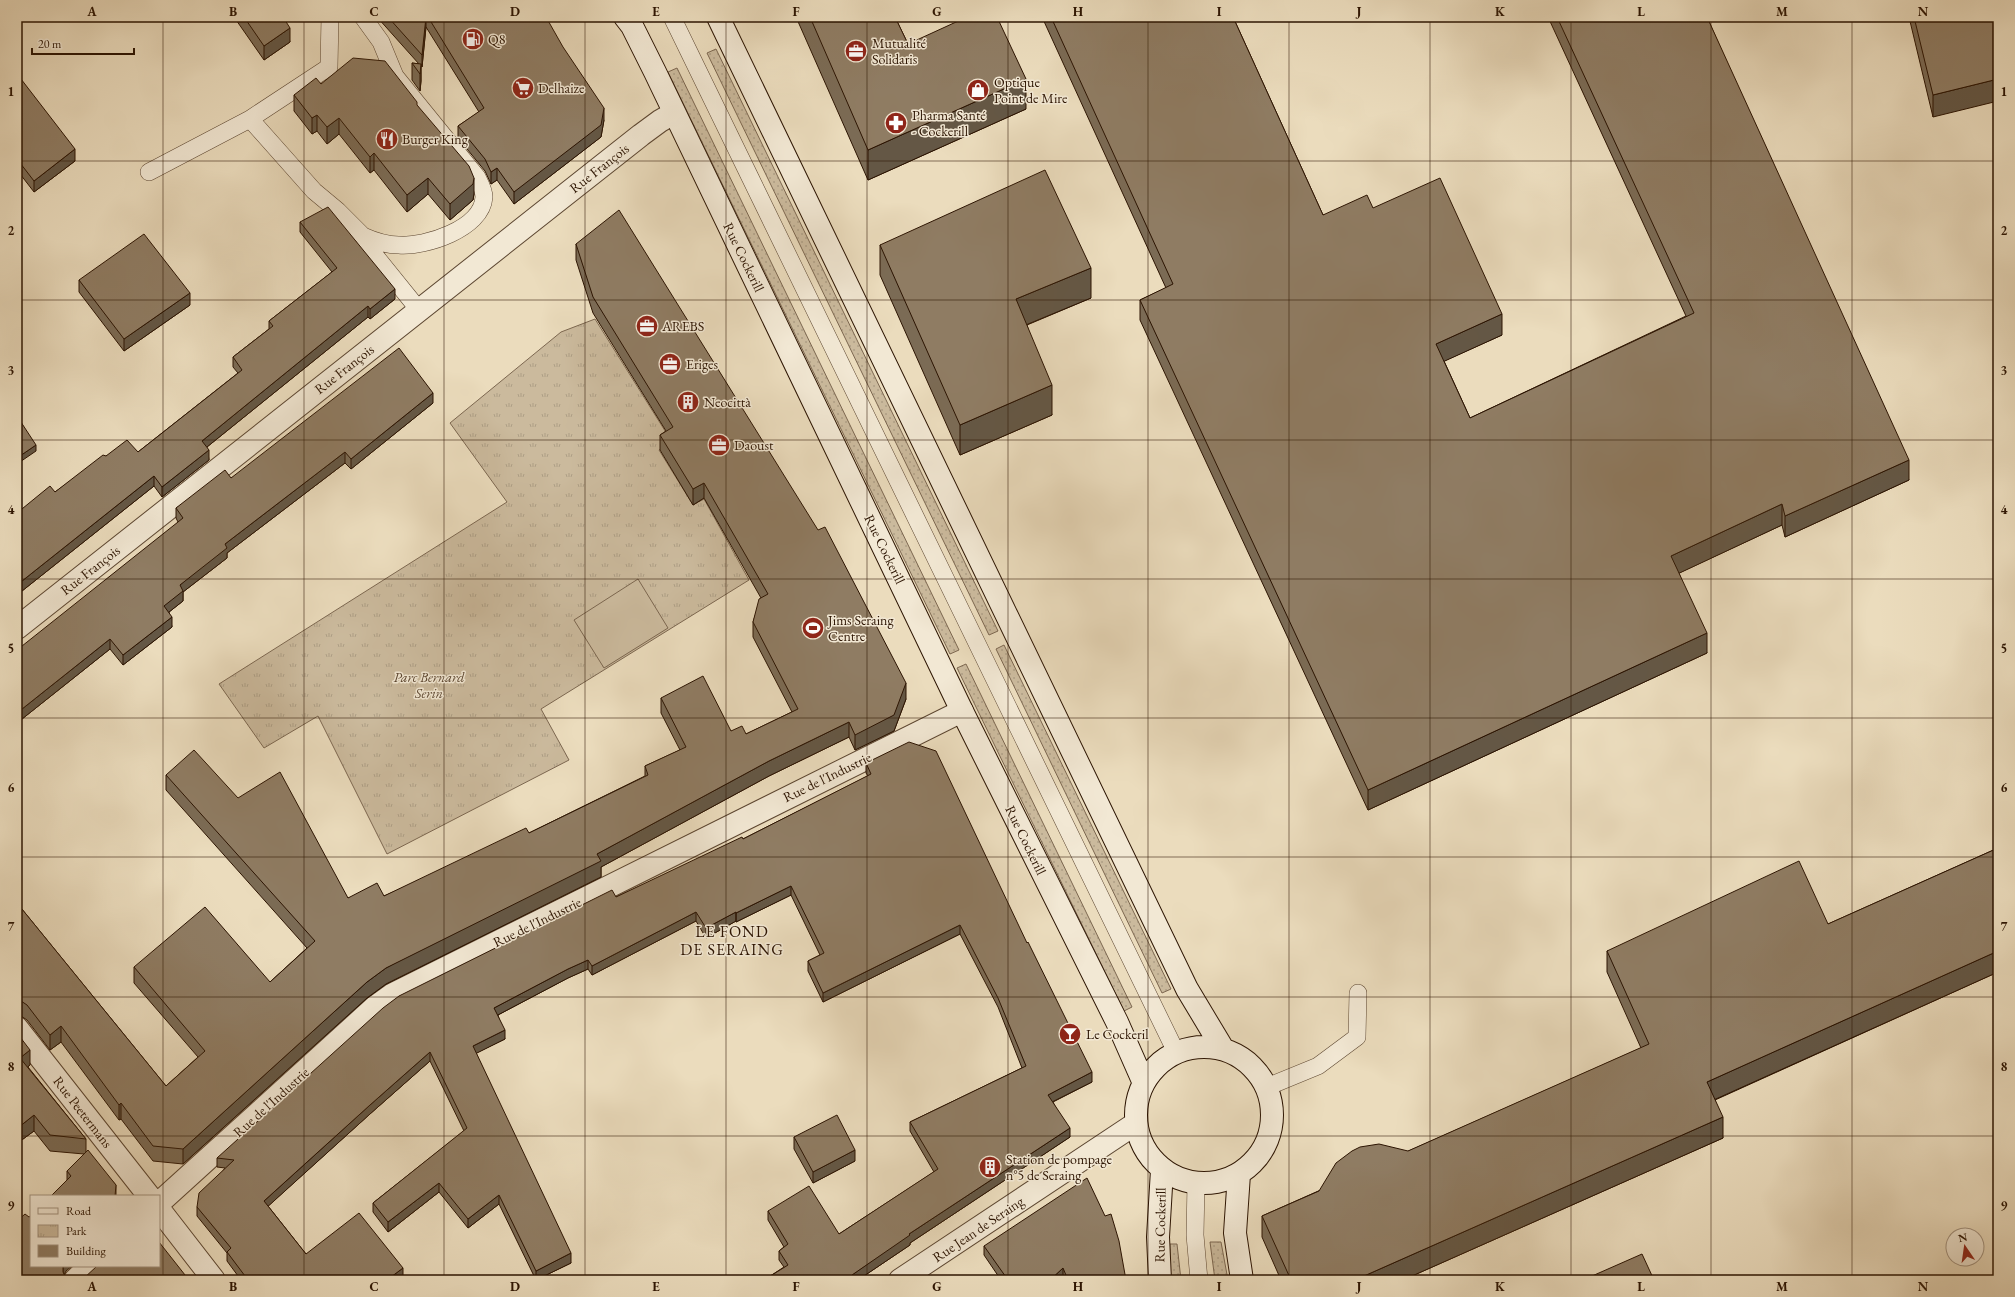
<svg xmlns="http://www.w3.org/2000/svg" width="2015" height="1297" font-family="'EB Garamond',serif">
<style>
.grass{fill:url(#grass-dots);stroke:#7c6750}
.park{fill:url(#park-tufts);stroke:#7c6750}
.garden{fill:#cbba9d;stroke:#7c6750}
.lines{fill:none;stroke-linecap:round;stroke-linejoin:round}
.lane-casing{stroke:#5c4631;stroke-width:18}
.street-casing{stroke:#5c4631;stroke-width:24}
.secondary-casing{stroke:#2c1402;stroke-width:24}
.lane{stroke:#f2e8d4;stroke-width:17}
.street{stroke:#f2e8d4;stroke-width:22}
.secondary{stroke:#f2e8d4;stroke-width:22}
.wall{fill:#7b6b55;stroke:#2c1402}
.shaded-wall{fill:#645745;stroke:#2c1402}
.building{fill:#8f7c63;stroke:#2c1402}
.grid{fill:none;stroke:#2c1402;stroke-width:1;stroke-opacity:0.55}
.labels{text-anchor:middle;stroke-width:3;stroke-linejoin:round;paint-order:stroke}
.poi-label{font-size:14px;fill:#2c1402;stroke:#f2e8d4;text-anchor:start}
.street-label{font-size:14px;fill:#2c1402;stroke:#f2e8d4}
.park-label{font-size:14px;font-style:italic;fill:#5c4630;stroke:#f2e8d4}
.quarter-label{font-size:16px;letter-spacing:1px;fill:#2c1402;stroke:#f2e8d4}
.neatline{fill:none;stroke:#2c1402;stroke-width:1.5}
.grid-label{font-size:13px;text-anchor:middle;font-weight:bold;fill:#2c1402}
</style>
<defs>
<pattern id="grass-dots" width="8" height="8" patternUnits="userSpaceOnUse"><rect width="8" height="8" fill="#cbba9d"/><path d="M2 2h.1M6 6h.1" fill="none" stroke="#ae9f86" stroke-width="1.8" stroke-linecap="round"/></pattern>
<pattern id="park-tufts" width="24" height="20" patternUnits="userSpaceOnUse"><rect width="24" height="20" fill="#cbba9d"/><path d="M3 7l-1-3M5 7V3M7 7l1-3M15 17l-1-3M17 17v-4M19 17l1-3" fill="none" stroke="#ae9f86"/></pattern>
</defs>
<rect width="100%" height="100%" fill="#ebdcbd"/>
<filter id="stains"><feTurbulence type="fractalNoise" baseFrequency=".005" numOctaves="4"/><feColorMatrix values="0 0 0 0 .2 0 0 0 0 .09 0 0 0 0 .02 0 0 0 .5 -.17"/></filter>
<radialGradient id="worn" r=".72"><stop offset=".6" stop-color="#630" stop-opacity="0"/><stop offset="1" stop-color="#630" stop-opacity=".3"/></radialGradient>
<!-- grass -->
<path class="grass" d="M 716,49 L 998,631 L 989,635 L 707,53 Z
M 677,68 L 959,650 L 950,654 L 668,72 Z
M 1004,645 L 1171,989 L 1162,993 L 996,649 Z
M 966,664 L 1132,1007 L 1124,1011 L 957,668 Z
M 1210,1242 L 1221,1242 L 1228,1280 L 1215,1280 Z
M 1170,1244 L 1177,1244 L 1181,1280 L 1170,1280 Z"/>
<!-- park -->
<path class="park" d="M 595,319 L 672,442 L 659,450 L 693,505 L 704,499 L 749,580 L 541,709 L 569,760 L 387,854 L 318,716 L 264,748 L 219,684 L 507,502 L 450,423 L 561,332 Z"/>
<!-- garden -->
<path class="garden" d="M 638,579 L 668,628 L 604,668 L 574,620 Z"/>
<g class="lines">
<!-- lane casing -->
<g class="lane-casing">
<path id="lane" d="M 672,17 L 1176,1052
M 250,119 L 314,191 L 338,211 L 363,236 L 373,253 L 419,310
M 149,172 L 250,119 L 329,67 L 330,17
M 363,236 C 374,241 386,245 399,245 C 425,247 482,229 484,197 C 484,190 480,183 477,177 L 395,76 L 381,42 L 363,17
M 1267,1087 L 1318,1066 L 1357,1037 L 1358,993
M 1196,1183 L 1195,1235 L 1199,1280"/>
</g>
<!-- street casing -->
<g class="street-casing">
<path id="street" d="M 17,628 L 641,135 L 660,121 L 674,113
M 17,1028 L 149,1196
M 159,1203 L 375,1007 L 393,994 L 962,711
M 159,1209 L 214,1280
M 75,1280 L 90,1266
M 900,1280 L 1135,1124"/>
</g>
<!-- secondary casing -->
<g class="secondary-casing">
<path id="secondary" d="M 625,17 L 632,26 L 655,72 L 962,711 L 1117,1022 L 1143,1081
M 718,17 L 1187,989 L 1223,1049
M1136 1115a68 68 0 1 1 136 0a68 68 0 1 1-136 0Z
M 1239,1174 L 1235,1233 L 1242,1280
M 1160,1280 L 1158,1237 L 1162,1170"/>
</g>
<!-- lane -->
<use href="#lane" class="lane"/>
<!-- street -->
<use href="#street" class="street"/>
<!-- secondary -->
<use href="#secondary" class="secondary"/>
</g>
<!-- wall -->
<path class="wall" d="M 234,17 L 283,17 L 290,42 L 264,60 Z
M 377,17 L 510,17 L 604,120 L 601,137 L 514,204 L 497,180 L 491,184 L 485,171 L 458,138 L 458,126 L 479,112 L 426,27 L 422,67 L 421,66 L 421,81 L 420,91 L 412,80 L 412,63 L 419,64 Z
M 796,17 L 895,17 L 908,44 L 1026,109 L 868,180 Z
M 1042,17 L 1233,17 L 1323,215 L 1373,208 L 1502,335 L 1444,361 L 1470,418 L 1686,316 L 1548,17 L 1707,17 L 1909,480 L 1785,537 L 1782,525 L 1679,573 L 1707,653 L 1368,810 L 1140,320 L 1140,300 L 1166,288 Z
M 1909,17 L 1998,17 L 1933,117 Z
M 17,82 L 75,161 L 34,192 L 17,170 Z
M 321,84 L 417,105 L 474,194 L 473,200 L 450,220 L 428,194 L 407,212 L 374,170 L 370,173 L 339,134 L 327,144 L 317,131 L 312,134 L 294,111 L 294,95 Z
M 300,222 L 395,299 L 370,319 L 368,317 L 207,447 L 209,460 L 162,497 L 154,486 L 17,595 L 17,513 L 55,492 L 106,456 L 138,452 L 238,373 L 233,367 L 233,357 L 269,329 L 269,321 L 332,272 L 300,232 Z
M 576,244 L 906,699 L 894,731 L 855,750 L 849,737 L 769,776 L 601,867 L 601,877 L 386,984 L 367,998 L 183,1164 L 153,1161 L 121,1119 L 119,1120 L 61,1042 L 50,1050 L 27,1020 L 21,1016 L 17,1016 L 17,903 L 166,1086 L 198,1057 L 134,983 L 134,967 L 270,982 L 307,948 L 166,790 L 166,775 L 238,798 L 348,898 L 384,896 L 529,833 L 645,776 L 645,766 L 680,750 L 661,713 L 661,698 L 731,731 L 746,734 L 792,712 L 753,637 L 753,622 L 761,598 L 704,498 L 693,505 L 660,450 L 660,435 L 666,431 L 593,313 L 576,260 Z
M 880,245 L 1091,298 L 1027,325 L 1052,415 L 960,455 L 880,275 Z
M 79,280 L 190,305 L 124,351 L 79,292 Z
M 433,403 L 351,469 L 345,463 L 227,553 L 227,558 L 183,592 L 183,601 L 169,612 L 172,627 L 123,665 L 110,649 L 17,723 L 178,522 L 176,518 L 176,508 L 231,478 Z
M 866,763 L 1092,1082 L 1053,1102 L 1070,1137 L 910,1243 L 910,1245 L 858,1280 L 764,1280 L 784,1267 L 779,1260 L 779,1251 L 784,1247 L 768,1220 L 768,1211 L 839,1234 L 934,1172 L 910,1131 L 910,1122 L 1022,1068 L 998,1007 L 960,934 L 823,1002 L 808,971 L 808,961 L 820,955 L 791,895 L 736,922 L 736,921 L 706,938 L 696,921 L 592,975 L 588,969 L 568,978 L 498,1015 L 505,1039 L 476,1053 L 571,1263 L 536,1280 L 499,1204 L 468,1228 L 439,1192 L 388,1232 L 373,1212 L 373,1203 L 464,1131 L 430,1061 L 370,1114 L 268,1206 L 306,1254 L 403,1277 L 400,1280 L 241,1280 L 227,1261 L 227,1253 L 197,1216 L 197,1207 L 225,1168 L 217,1167 L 217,1158 L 616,897 L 743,839 L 868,776 L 866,773 Z
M 1998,848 L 1998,972 L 1715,1100 L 1723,1138 L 1403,1280 L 1281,1280 L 1262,1237 L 1262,1216 L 1641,1048 L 1607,972 L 1607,951 L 1828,924 Z
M 17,1033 L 30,1065 L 28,1067 L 86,1139 L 86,1152 L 116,1185 L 116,1196 L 51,1196 L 67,1180 L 67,1171 L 84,1154 L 50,1151 L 34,1131 L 19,1142 L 17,1139 Z
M 794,1137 L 855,1161 L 813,1183 L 794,1149 Z
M 984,1246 L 1126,1280 L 1064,1280 L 1063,1277 L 1060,1280 L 1001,1280 L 984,1255 Z"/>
<!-- shaded-wall -->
<path class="shaded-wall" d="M 426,17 L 426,27 L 422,67 L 422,55 Z
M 290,28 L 290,42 L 264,60 L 264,46 Z
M 421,64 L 421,81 L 420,91 L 420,74 Z
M 1026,79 L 1026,109 L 868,180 L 868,150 Z
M 1998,79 L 1998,101 L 1933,117 L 1933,95 Z
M 604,108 L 604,120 L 601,137 L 514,204 L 514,192 Z
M 317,115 L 317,131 L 312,134 L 312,118 Z
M 339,118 L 339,134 L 327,144 L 327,127 Z
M 75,149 L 75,161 L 34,192 L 34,181 Z
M 374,153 L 374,170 L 370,173 L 370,157 Z
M 497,168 L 497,180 L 491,184 L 491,172 Z
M 428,178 L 428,194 L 407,212 L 407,195 Z
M 474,178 L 474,194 L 473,200 L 450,220 L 450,204 Z
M 1091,268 L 1091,298 L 1016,329 L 1016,299 Z
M 395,289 L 395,299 L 370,319 L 370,309 Z
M 190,293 L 190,305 L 124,351 L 124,339 Z
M 368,306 L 368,317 L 202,451 L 202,441 Z
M 1502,314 L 1502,335 L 1436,365 L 1436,344 Z
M 1052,385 L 1052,415 L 960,455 L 960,425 Z
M 433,393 L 433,403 L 351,469 L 351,459 Z
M 36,445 L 36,451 L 17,464 L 17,458 Z
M 209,450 L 209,460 L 162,497 L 162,487 Z
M 345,452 L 345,463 L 227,553 L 227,558 L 183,592 L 183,601 L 164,616 L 164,606 L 180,585 L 225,544 Z
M 1909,460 L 1909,480 L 1785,537 L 1785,516 Z
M 154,476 L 154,486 L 17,595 L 17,585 Z
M 704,483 L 704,498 L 693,505 L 693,489 Z
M 1782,504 L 1782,525 L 1671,577 L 1671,556 Z
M 172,617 L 172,627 L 123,665 L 123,655 Z
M 1707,633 L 1707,653 L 1368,810 L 1368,790 Z
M 110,639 L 110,649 L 17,723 L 17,713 Z
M 906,683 L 906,699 L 894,731 L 855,750 L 855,735 Z
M 849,722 L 849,737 L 769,776 L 601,867 L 601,877 L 386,984 L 367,998 L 183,1164 L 183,1149 L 367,982 L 386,968 L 769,761 Z
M 791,886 L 791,895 L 736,922 L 736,913 Z
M 696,912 L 696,921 L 592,975 L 592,966 Z
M 736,912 L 736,921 L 706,938 L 706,928 Z
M 960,925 L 960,934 L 823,1002 L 823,993 Z
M 1998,951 L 1998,972 L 1707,1103 L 1707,1082 Z
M 588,960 L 588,969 L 568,978 L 494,1017 L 494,1008 L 568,969 Z
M 61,1026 L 61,1042 L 50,1050 L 50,1035 Z
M 505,1030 L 505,1039 L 473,1055 L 473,1046 Z
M 30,1050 L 30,1065 L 20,1073 L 20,1058 Z
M 430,1052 L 430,1061 L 370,1114 L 264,1210 L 264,1201 L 370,1105 Z
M 1092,1072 L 1092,1082 L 1048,1104 L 1048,1095 Z
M 121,1103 L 121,1119 L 119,1120 L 119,1105 Z
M 34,1115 L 34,1131 L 19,1142 L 19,1127 Z
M 1723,1117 L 1723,1138 L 1403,1280 L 1355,1280 Z
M 1070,1128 L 1070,1137 L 910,1243 L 910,1245 L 858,1280 L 852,1280 L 852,1275 L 909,1234 Z
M 855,1150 L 855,1161 L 813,1183 L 813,1172 Z
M 439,1183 L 439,1192 L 388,1232 L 388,1222 Z
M 499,1195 L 499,1204 L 468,1228 L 468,1219 Z
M 571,1253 L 571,1263 L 536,1280 L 536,1271 Z
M 63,1266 L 72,1266 L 66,1271 L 63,1277 Z
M 403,1268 L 403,1277 L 400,1280 L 387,1280 Z
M 1063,1268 L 1063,1277 L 1060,1280 L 1050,1280 Z"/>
<!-- building -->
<path class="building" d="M 244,17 L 283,17 L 290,28 L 264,46 Z
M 388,17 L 426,17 L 422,55 Z
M 428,17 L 510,17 L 511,19 L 515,17 L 546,17 L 563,47 L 604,108 L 601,125 L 514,192 L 497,168 L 491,172 L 485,159 L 458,126 L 484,108 Z
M 810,17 L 895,17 L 908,44 L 967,17 L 997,17 L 1026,79 L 868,150 Z
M 1051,17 L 1233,17 L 1323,215 L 1367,195 L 1373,208 L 1440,178 L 1502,314 L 1436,344 L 1470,418 L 1694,313 L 1557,17 L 1707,17 L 1909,460 L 1785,516 L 1782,504 L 1671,556 L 1707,633 L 1368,790 L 1140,300 L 1173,284 Z
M 1914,17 L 1998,17 L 1998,79 L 1933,95 Z
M 353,58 L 385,61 L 417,102 L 417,105 L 469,166 L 474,178 L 473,184 L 450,204 L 428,178 L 407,195 L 374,153 L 370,157 L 339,118 L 327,127 L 317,115 L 312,118 L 294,95 L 316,78 L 321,84 Z
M 412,63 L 421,64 L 420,74 Z
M 21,79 L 75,149 L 34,181 L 17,159 L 17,82 Z
M 1045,170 L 1091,268 L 1016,299 L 1052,385 L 960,425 L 880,245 Z
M 328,207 L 395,289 L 370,309 L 368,306 L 202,441 L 209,450 L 162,487 L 154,476 L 17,585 L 17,513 L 50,486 L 55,492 L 103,455 L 106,456 L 127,440 L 138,452 L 242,370 L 233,357 L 273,326 L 269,321 L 337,268 L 300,222 Z
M 619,210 L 818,530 L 825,527 L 906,683 L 894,715 L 855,735 L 849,722 L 769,761 L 597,854 L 601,861 L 386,968 L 367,982 L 183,1149 L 153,1146 L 121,1103 L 119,1105 L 61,1026 L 50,1035 L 27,1005 L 21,1001 L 17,1001 L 17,903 L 166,1086 L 205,1051 L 134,967 L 205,907 L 270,982 L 315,941 L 166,775 L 194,750 L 238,798 L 280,772 L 348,898 L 377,883 L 384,896 L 526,828 L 529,833 L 648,775 L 645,766 L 686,747 L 661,698 L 703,676 L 731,731 L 742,726 L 746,734 L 798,709 L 753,622 L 759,599 L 768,594 L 704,483 L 693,489 L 660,435 L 673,427 L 593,297 L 576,244 Z
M 144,234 L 190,293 L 124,339 L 79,280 Z
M 399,348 L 433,393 L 351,459 L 345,452 L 225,544 L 227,548 L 180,585 L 183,591 L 164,606 L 172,617 L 123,655 L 110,639 L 17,713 L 17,650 L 183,518 L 176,508 L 225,470 L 231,478 Z
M 17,416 L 36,445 L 17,458 Z
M 909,742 L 936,751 L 1027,943 L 1028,942 L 1092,1072 L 1048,1095 L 1070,1128 L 909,1234 L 910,1235 L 852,1275 L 856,1280 L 764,1280 L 788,1265 L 779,1251 L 788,1244 L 768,1211 L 809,1186 L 839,1234 L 938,1169 L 910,1122 L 1026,1066 L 998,998 L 960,925 L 823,993 L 808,961 L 824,953 L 791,886 L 736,913 L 736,912 L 706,928 L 696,912 L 592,966 L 588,960 L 568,969 L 494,1008 L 505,1030 L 473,1046 L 571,1253 L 536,1271 L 499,1195 L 468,1219 L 439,1183 L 388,1222 L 373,1203 L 467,1128 L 430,1052 L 370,1105 L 264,1201 L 306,1254 L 359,1213 L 403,1268 L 387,1280 L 248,1280 L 227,1252 L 231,1248 L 197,1207 L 199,1193 L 234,1160 L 217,1158 L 383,1008 L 399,996 L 612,890 L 616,897 L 742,837 L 743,839 L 871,774 L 866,763 Z
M 1998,848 L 1998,951 L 1707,1082 L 1723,1117 L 1355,1280 L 1291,1280 L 1262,1216 L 1319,1191 L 1336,1163 L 1352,1151 L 1360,1147 L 1379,1144 L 1408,1151 L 1649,1044 L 1607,951 L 1799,861 L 1828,924 Z
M 17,1033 L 30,1050 L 20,1058 L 86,1139 L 50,1135 L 34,1115 L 19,1127 L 17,1124 Z
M 837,1115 L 855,1150 L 813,1172 L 794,1137 Z
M 88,1150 L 116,1185 L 115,1196 L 51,1196 L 71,1176 L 67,1171 Z
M 1087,1178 L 1105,1216 L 1111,1214 L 1119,1241 L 1126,1280 L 1068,1280 L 1063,1268 L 1050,1280 L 1008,1280 L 984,1246 Z
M 25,1214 L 29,1217 L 31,1216 L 31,1266 L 63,1266 L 63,1272 L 66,1278 L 69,1280 L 17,1280 L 17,1221 Z
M 159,1242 L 189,1280 L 81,1280 L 83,1279 L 97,1266 L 159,1266 Z
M 1642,1254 L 1654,1280 L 1583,1280 Z
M 937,1277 L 939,1280 L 932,1280 Z"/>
<!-- grid -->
<path class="grid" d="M 163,17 L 163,1280M 304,17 L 304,1280M 444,17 L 444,1280M 585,17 L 585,1280M 726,17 L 726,1280M 867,17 L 867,1280M 1008,17 L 1008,1280M 1148,17 L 1148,1280M 1289,17 L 1289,1280M 1430,17 L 1430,1280M 1571,17 L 1571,1280M 1711,17 L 1711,1280M 1852,17 L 1852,1280M 17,161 L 1998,161M 17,300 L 1998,300M 17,440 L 1998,440M 17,579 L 1998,579M 17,718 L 1998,718M 17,857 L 1998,857M 17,997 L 1998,997M 17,1136 L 1998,1136"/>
<!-- icons -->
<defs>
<g id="fuel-disc" transform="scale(1.15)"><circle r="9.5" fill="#8f2418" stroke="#f2e8d4"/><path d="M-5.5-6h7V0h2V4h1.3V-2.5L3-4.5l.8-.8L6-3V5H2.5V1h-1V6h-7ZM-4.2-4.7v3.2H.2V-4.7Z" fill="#fff"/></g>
<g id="office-disc" transform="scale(1.15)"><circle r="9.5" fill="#8f2418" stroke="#f2e8d4"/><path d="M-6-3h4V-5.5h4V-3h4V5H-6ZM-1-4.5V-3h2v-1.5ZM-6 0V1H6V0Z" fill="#fff"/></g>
<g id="supermarket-disc" transform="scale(1.15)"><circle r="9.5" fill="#8f2418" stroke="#f2e8d4"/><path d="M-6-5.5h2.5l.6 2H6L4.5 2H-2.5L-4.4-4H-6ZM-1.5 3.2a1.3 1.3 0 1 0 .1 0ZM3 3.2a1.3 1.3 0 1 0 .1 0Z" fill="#fff"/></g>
<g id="shop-disc" transform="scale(1.15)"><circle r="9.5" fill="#8f2418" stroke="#f2e8d4"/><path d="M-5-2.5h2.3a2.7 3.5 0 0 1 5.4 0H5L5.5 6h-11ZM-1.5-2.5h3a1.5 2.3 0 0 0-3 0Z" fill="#fff"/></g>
<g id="pharmacy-disc" transform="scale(1.15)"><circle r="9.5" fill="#8f2418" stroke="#f2e8d4"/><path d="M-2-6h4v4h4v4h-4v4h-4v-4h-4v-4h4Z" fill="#fff"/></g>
<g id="restaurant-disc" transform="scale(1.15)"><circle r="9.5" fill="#8f2418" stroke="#f2e8d4"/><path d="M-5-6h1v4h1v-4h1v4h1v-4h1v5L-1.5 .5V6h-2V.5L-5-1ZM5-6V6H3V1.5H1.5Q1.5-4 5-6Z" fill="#fff"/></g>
<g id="building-disc" transform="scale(1.15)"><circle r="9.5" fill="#8f2418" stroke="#f2e8d4"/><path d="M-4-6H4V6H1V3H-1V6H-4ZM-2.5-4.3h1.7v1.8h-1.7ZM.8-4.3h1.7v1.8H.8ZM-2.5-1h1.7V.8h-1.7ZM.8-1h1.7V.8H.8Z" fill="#fff"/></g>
<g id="stadium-disc" transform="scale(1.15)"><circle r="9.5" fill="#8f2418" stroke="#f2e8d4"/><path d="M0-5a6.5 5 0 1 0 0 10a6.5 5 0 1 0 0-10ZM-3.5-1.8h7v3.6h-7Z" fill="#fff"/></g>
<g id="bar-disc" transform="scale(1.15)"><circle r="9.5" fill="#8f2418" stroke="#f2e8d4"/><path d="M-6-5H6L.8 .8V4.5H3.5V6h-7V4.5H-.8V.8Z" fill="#fff"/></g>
</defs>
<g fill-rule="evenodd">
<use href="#fuel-disc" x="473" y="39"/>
<use href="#office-disc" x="856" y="51"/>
<use href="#supermarket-disc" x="523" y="88"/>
<use href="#shop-disc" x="978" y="90"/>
<use href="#pharmacy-disc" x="896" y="123"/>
<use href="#restaurant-disc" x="387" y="139"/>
<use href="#office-disc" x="647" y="326"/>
<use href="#office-disc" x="670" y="364"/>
<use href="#building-disc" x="688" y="402"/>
<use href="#office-disc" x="719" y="445"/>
<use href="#stadium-disc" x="813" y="628"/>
<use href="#bar-disc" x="1070" y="1034"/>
<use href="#building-disc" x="990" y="1167"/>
</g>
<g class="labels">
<!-- poi labels -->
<g class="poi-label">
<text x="488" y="44">Q8</text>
<text x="872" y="48">Mutualité<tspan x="872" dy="16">Solidaris</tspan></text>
<text x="994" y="87">Optique<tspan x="994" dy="16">Point de Mire</tspan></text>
<text x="538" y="93">Delhaize</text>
<text x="912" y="120">Pharma Santé<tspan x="912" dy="16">- Cockerill</tspan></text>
<text x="402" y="144">Burger King</text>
<text x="662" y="331">AREBS</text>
<text x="686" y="369">Eriges</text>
<text x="704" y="407">Neocittà</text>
<text x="734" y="450">Daoust</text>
<text x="828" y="625">Jims Seraing<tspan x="828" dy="16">Centre</tspan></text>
<text x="1086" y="1039">Le Cockeril</text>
<text x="1006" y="1164">Station de pompage<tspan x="1006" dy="16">n°5 de Seraing</tspan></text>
</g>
<!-- street labels -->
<g class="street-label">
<text transform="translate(599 168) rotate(-38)" y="5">Rue François</text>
<text transform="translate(744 257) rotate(64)" y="5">Rue Cockerill</text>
<text transform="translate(344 369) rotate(-38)" y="5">Rue François</text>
<text transform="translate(885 549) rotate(64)" y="5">Rue Cockerill</text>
<text transform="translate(90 570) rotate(-38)" y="5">Rue François</text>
<text transform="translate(827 777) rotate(-26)" y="5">Rue de l'Industrie</text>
<text transform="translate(1026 840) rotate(64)" y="5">Rue Cockerill</text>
<text transform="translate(537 922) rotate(-26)" y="5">Rue de l'Industrie</text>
<text transform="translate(271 1102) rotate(-42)" y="5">Rue de l'Industrie</text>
<text transform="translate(83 1112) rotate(52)" y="5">Rue Peetermans</text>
<text transform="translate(1160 1225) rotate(-89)" y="5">Rue Cockerill</text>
<text transform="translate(978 1229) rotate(-34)" y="5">Rue Jean de Seraing</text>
</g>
<!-- park labels -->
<g class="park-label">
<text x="429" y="682">Parc Bernard<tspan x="429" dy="16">Serin</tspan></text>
</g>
<!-- quarter labels -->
<g class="quarter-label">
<text x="732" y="937">LE FOND<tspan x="732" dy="18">DE SERAING</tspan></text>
</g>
</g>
<!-- margin -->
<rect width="2015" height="1297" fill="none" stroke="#ebdcbd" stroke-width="44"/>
<!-- legend -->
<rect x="30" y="1195" width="130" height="72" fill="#f2e8d4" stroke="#a39380"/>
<rect x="38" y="1208" width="20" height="6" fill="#f2e8d4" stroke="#a39380"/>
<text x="66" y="1215" font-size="12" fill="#2c1402">Road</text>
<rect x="38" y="1225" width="20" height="12" fill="url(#park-tufts)" stroke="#a39380"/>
<text x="66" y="1235" font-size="12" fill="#2c1402">Park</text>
<rect x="38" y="1245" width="20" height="12" fill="#8f7c63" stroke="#a39380"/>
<text x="66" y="1255" font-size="12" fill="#2c1402">Building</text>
<!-- north arrow -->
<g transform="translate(1965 1247) rotate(347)"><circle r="19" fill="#f2e8d4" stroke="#a39380"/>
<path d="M0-3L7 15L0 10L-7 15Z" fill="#8f2418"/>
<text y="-6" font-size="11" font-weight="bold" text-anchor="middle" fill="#2c1402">N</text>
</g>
<!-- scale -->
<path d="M32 48v6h102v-6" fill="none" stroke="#2c1402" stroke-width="2"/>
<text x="38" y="48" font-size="12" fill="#2c1402" stroke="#f2e8d4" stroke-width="3" paint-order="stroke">20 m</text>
<rect x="22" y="22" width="1971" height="1253" class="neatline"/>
<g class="grid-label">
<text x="92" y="16">A</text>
<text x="233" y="16">B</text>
<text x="374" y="16">C</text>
<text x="515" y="16">D</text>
<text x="656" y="16">E</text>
<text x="796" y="16">F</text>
<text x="937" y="16">G</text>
<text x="1078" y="16">H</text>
<text x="1219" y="16">I</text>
<text x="1359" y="16">J</text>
<text x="1500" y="16">K</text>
<text x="1641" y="16">L</text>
<text x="1782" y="16">M</text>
<text x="1923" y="16">N</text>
<text x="11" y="96">1</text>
<text x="2004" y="96">1</text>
<text x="11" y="235">2</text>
<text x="2004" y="235">2</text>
<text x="11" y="375">3</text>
<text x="2004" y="375">3</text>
<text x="11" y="514">4</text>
<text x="2004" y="514">4</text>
<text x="11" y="653">5</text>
<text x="2004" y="653">5</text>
<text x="11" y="792">6</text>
<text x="2004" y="792">6</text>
<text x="11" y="931">7</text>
<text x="2004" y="931">7</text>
<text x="11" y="1071">8</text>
<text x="2004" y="1071">8</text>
<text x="11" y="1210">9</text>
<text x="2004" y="1210">9</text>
<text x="92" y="1291">A</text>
<text x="233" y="1291">B</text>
<text x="374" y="1291">C</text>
<text x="515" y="1291">D</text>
<text x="656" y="1291">E</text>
<text x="796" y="1291">F</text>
<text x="937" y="1291">G</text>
<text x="1078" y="1291">H</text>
<text x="1219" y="1291">I</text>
<text x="1359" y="1291">J</text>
<text x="1500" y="1291">K</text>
<text x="1641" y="1291">L</text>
<text x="1782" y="1291">M</text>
<text x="1923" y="1291">N</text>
</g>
<rect width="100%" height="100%" filter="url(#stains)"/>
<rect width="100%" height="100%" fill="url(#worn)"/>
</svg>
